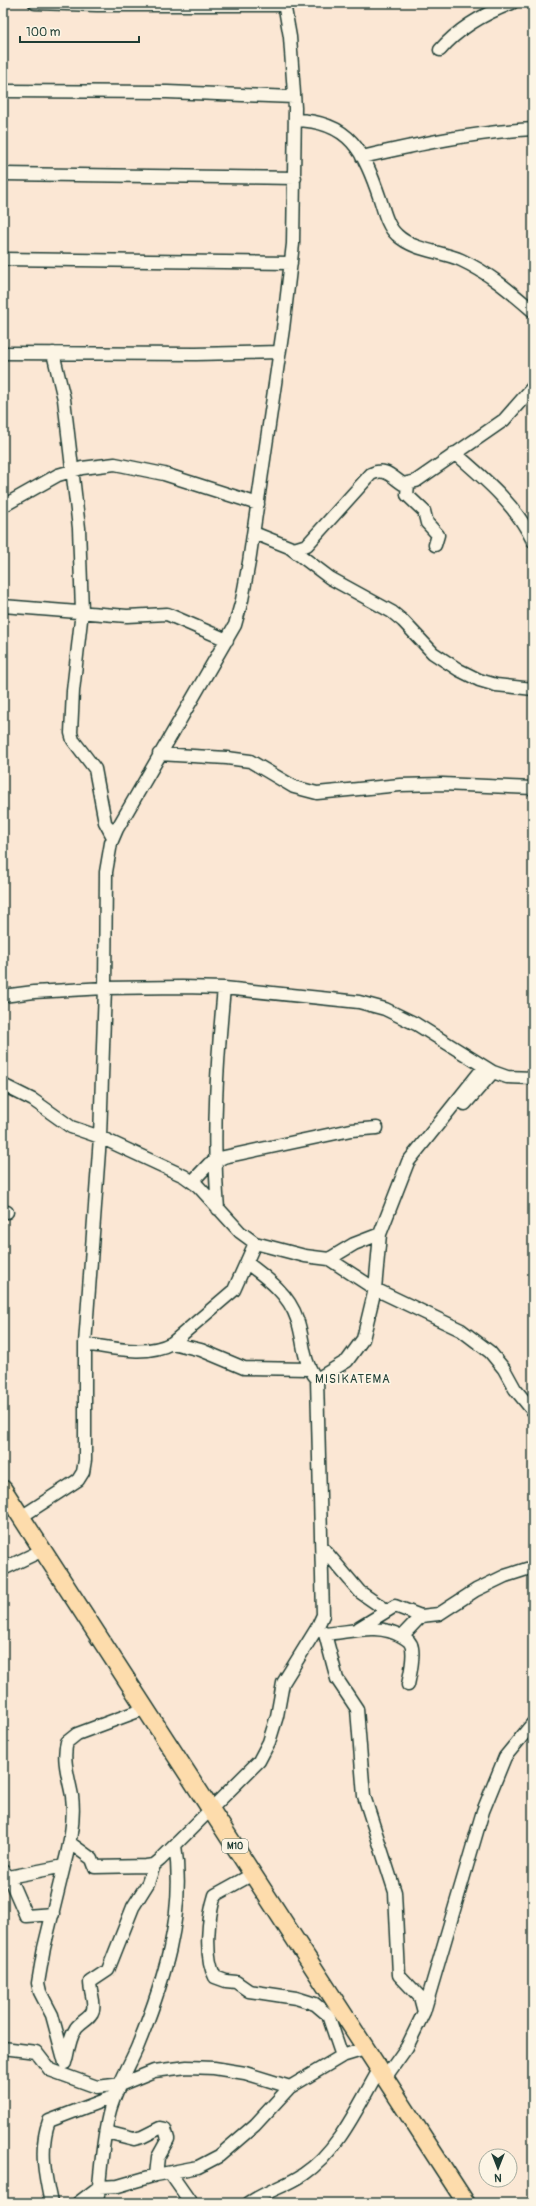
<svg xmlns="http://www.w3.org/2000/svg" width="536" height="2206" font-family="Pangolin,sans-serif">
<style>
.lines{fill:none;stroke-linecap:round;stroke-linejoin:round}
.minor-casing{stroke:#1f3d34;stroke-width:15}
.highway-casing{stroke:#1f3d34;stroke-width:20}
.minor{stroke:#fcf5e5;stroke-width:12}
.highway{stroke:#fddcac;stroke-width:17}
.labels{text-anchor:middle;stroke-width:3.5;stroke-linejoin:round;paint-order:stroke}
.shield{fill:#fcf5e5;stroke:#617469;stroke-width:1}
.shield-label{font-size:9px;font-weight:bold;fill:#1f3d34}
.quarter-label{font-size:12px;letter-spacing:1px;fill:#1f3d34;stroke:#fcf5e5}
</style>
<rect width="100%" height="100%" fill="#fbe7d4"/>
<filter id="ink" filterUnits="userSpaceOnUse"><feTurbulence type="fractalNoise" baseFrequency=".025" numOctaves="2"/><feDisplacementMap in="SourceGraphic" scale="8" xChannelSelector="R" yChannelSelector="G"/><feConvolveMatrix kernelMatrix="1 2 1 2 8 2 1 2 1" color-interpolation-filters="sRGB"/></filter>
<g filter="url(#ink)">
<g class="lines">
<!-- minor casing -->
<g class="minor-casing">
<path id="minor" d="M 35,3 L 97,5 L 284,5
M 440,50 C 458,29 486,13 512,3
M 3,91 L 167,92 L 294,97
M 295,120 C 350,121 364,152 380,199 C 384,211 387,226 397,235 C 414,251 441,251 461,260 C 489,273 510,291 533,311
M 362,157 C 419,144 475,132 533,129
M 3,174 L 295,178
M 3,259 L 291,263
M 3,353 L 196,354 L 279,352
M 53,353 L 64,399 L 79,528 L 82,611 L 73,691 L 71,733 L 73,740 L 95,769 L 105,822 L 113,837
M 455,453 C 485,479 516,505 533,541
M 408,484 L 407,495 L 424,511 L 427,523 L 438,535 L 435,545
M 3,506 L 58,475 L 82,468 L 115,464 L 164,474 L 258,504
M 254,533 L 294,549 L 307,545 L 371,474 C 385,467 391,476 403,484 L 416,481 L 504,420 L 533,387
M 289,547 L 330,578 L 392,612 L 403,621 L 433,653 L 459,670 L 479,680 L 496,685 L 533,689
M 3,606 L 127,616 L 167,614 L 227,640
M 159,754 L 227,758 L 250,761 L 294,787 L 317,793 L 400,785 L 442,784 L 533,788
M 3,996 L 34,992 L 105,988 L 182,987 L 224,988 L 359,1002 L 385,1009 L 416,1024 L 493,1072 L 507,1077 L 533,1078
M 3,1085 L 33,1100 L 71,1127 L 100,1137 L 184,1176 L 198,1186 L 240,1232 L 255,1243 L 305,1256 L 329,1259 L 375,1289 L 461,1330 L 490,1352 L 504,1369 L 515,1389 L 533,1411
M 465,1104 L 493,1072
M 192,1182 L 209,1164 L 224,1157 L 351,1130 L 377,1128
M 218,1209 C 212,1135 217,1062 224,988
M 3,1212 L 7,1212
M 329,1259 L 354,1244 L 380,1234
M 172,1343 L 201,1350 L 244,1368 L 309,1369
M 85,1344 C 113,1348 146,1357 172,1343 L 234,1290 L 255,1243
M 317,1379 L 347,1361 L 363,1339 L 375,1289 L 380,1234 L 408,1162 L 484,1067
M 21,1517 L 78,1480 L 83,1472 L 85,1460 L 85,1344 L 100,1137 L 105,988 L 106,872 L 111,843 L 117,829 L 235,625 L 242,600 L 249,562 L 283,329 L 293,244 L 295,108 L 290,37 L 284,3
M 322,1547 L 360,1592 L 386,1610
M 3,1569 L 43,1550
M 317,1628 L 325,1634 L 337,1679 L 357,1709 L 364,1796 L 395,1892 L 399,1975 L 420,1997 L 424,2012
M 359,1628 L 395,1606 L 421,1616
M 325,1634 C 352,1632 378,1622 403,1637 C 408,1640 411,1642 412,1648 C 414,1659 410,1674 408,1685
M 402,1636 L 421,1616 L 439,1614 L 476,1590 L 505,1576 L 533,1567
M 70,1843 L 92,1859 L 95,1867 L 146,1866 L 154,1865 L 160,1860 L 259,1761 L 269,1742 L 277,1716 L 283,1683 L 317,1628 L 323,1615 L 317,1379 C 301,1360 305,1341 297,1319 C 289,1294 267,1278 247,1263
M 64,1866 C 70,1844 75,1819 72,1796 C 69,1779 62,1759 67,1742 L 77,1734 L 144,1709
M 3,1871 L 9,1877 L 26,1916 L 53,1914
M 253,1874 L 215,1895 C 208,1917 204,1957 215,1977 L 226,1981 L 236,1982 L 249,1991 L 296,1998 L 315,2004 L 328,2015 L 342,2056
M 9,1877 L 64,1866 L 44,1948 L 38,1983 L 40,1992 L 52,2015 L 65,2063
M 3,2048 L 36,2052 L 50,2070 L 97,2087 L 122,2084 L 154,2071 L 187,2067 L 214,2068 L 245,2073 L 290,2087
M 66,2060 C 68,2049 70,2037 76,2028 C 81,2021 91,2018 93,2010 C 95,2001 90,1991 90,1982 L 108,1970 L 133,1907 L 148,1883 L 154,1865
M 385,2078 L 407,2047 L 424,2012 L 483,1811 L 505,1757 L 533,1723
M 106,2132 L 134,2139 L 142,2137 L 160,2128 L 165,2129 L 168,2139 L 158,2157 L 156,2175
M 170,2173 L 191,2203
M 51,2203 C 45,2176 39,2148 49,2121 L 115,2096
M 78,2203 L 99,2187 L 118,2186 L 156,2175 L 198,2167 L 219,2156 L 255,2125 L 290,2087 L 342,2056 L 365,2049
M 97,2203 C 101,2172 102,2139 110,2110 C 116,2089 128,2068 137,2048 C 163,1984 186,1915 175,1845
M 249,2203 C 266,2191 287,2186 304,2174 C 339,2150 358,2106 379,2070"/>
</g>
<!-- highway casing -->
<g class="highway-casing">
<path id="highway" d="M 3,1489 L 466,2203"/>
</g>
<!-- minor -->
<use href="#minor" class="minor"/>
<!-- highway -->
<use href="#highway" class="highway"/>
</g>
</g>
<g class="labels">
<!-- shield labels -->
<rect class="shield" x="222" y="1839" width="26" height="14" rx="3"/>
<g class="shield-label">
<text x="235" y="1849">M10</text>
</g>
<!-- quarter labels -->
<g class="quarter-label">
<text x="353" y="1383">MISIKATEMA</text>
</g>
</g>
<!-- margin -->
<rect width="536" height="2206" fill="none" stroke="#fcf5e5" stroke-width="16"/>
<rect x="8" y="8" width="520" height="2190" fill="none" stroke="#1f3d34" stroke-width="1.5" filter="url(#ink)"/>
<!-- north arrow -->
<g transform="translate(498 2168) rotate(180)"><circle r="19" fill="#fcf5e5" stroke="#a4ab9e"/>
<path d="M0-3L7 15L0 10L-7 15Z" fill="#1f3d34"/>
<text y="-6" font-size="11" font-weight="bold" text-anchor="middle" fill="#1f3d34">N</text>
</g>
<!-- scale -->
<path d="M20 36v6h119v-6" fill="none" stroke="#1f3d34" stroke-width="2"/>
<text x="26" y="36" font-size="12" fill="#1f3d34" stroke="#fcf5e5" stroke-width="3" paint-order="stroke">100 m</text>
</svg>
